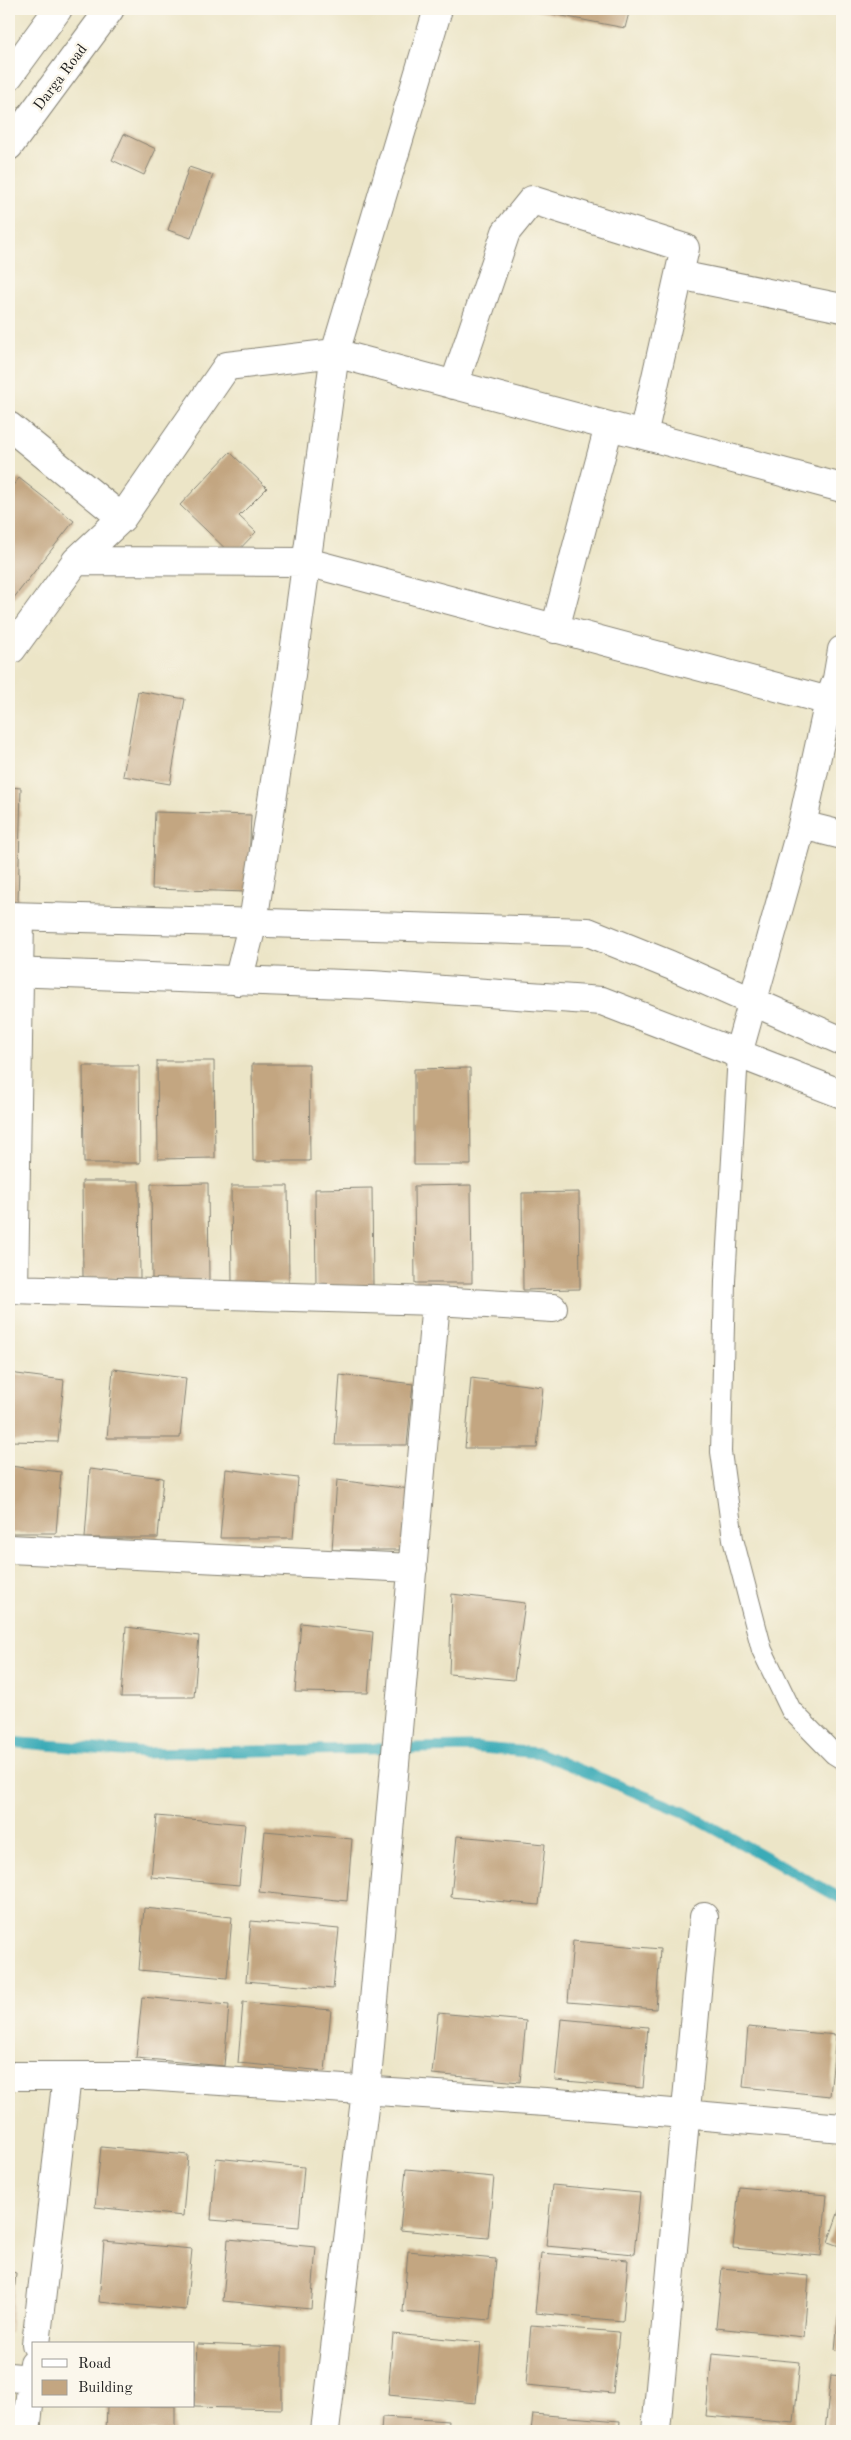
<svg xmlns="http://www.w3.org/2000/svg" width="851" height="2440" font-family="'Old Standard TT',serif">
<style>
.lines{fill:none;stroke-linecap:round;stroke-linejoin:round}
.stream{stroke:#3babb7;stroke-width:11}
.building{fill:#c3a681}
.service-casing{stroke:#848072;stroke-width:22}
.minor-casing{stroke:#848072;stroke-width:30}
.tertiary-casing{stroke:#848072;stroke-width:30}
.service{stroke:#fff;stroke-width:20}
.minor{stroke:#fff;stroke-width:28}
.tertiary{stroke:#fff;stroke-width:28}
.labels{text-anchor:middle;stroke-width:5;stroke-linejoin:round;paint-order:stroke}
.street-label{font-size:15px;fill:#1c1c1c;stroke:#fbf7ec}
</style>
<rect width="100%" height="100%" fill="#fbf7ec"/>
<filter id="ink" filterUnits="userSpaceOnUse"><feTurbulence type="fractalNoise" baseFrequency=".02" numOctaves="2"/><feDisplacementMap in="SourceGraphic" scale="10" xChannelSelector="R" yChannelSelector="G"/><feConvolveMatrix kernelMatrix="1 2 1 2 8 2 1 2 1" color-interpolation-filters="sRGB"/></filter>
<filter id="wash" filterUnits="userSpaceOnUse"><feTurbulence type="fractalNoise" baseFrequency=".0096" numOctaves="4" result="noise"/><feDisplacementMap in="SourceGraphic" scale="20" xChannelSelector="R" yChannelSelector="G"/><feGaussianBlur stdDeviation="1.12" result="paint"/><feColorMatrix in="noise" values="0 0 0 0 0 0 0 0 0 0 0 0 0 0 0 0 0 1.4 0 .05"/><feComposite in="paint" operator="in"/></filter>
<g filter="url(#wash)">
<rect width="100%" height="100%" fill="#ece5c7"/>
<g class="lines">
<!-- stream -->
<path class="stream" d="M 9,1742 L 146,1753 L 470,1747 L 539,1753 L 684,1812 L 842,1899"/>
</g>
<g id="blocks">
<!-- building -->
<path class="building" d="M 526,9 L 630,9 L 625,28 Z
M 124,134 L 156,149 L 144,175 L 112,160 Z
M 189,167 L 213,175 L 191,238 L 168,230 Z
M 230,452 L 267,488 L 239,516 L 256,532 L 233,556 L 180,505 Z
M 19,478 L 74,521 L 9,604 L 9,490 Z
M 138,691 L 185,699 L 170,784 L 123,776 Z
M 9,787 L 21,788 L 18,902 L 9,902 Z
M 155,812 L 251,815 L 248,892 L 152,889 Z
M 157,1061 L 214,1061 L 215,1158 L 158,1159 Z
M 252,1064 L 309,1064 L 310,1161 L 253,1161 Z
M 83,1066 L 139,1066 L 140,1163 L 84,1163 Z
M 470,1068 L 471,1165 L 414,1165 L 414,1069 Z
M 82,1181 L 139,1181 L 140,1278 L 83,1278 Z
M 208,1183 L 209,1280 L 152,1281 L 151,1184 Z
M 471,1185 L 472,1283 L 415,1283 L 414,1186 Z
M 231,1186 L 288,1186 L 289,1283 L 232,1284 Z
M 372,1188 L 373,1286 L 316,1287 L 315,1189 Z
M 579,1192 L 580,1289 L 523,1290 L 522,1193 Z
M 113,1369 L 186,1378 L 180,1438 L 107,1438 Z
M 9,1373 L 64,1380 L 58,1442 L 9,1441 Z
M 340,1375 L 413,1384 L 407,1445 L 335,1445 Z
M 471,1378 L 543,1387 L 537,1448 L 465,1448 Z
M 9,1466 L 61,1472 L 56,1533 L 9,1533 Z
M 90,1469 L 163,1478 L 158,1538 L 85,1538 Z
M 226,1469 L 298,1478 L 293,1538 L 220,1538 Z
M 337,1480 L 410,1489 L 405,1550 L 332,1550 Z
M 452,1594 L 525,1603 L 514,1680 L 449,1674 Z
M 301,1623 L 373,1632 L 368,1693 L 295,1692 Z
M 126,1627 L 199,1636 L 194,1697 L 121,1697 Z
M 157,1816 L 245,1824 L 239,1885 L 151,1877 Z
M 265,1831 L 352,1839 L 347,1901 L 259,1892 Z
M 457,1836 L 545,1844 L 539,1905 L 451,1897 Z
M 144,1908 L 232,1917 L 227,1978 L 139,1970 Z
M 251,1921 L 339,1929 L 333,1989 L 246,1981 Z
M 573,1941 L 660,1949 L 656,2009 L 568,2002 Z
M 142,1997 L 229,2005 L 224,2066 L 136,2058 Z
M 243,2002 L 331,2010 L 325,2071 L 238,2063 Z
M 438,2013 L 526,2021 L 520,2082 L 432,2074 Z
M 561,2019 L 648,2027 L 643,2088 L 555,2080 Z
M 748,2027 L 836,2035 L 830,2096 L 743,2087 Z
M 101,2147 L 188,2155 L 183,2216 L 95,2207 Z
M 216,2158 L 304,2167 L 299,2227 L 211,2220 Z
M 406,2169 L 494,2177 L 488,2238 L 400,2230 Z
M 552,2185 L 640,2193 L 634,2254 L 546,2246 Z
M 739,2187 L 827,2195 L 821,2256 L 733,2248 Z
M 842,2202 L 842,2247 L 828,2242 Z
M 228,2239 L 316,2247 L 311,2309 L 223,2301 Z
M 104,2241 L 192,2249 L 186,2310 L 99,2302 Z
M 408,2251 L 496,2259 L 490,2320 L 403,2312 Z
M 541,2253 L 628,2260 L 623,2321 L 535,2313 Z
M 722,2268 L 809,2276 L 804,2337 L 716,2328 Z
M 9,2271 L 16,2273 L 10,2333 L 9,2333 Z
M 841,2289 L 842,2289 L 842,2351 L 835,2350 Z
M 531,2325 L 619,2332 L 613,2393 L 526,2385 Z
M 393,2334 L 481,2342 L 476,2403 L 388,2395 Z
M 197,2344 L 282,2347 L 282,2409 L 194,2407 Z
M 712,2354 L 800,2362 L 794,2423 L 706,2416 Z
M 831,2375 L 842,2376 L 842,2431 L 825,2431 Z
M 107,2406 L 175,2406 L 175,2431 L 106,2431 Z
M 533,2414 L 620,2421 L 619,2431 L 531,2431 Z
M 382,2417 L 449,2421 L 448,2431 L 381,2431 Z"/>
</g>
</g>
<g filter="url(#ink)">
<use href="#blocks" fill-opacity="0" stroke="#848072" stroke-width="1"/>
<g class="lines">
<!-- service casing -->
<g class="service-casing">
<path id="service" d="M 738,1054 L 725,1281 L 721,1452 L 733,1539 L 762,1650 L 791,1710 L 834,1754 L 842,1759"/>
</g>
<!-- minor casing -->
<g class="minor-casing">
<path id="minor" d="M 679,275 L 842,308
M 454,385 L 506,232 L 532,200 L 685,248 L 643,435
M 9,426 L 122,518
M 76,561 L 307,562 L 829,701
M 555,629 L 609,426
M 9,646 L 12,649 L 76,561 L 122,518 L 227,366 L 335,353 L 842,488
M 802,825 L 842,835
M 238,981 L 253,922 L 287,704 L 335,353 L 438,9
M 738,1054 L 802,825 L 829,701 L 837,679 L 842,650
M 9,1289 L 436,1301 L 553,1308
M 14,1289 L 20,917
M 9,1549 L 413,1568
M 9,2076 L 144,2076 L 546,2102 L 842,2128
M 36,2344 L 67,2076
M 9,2377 L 32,2379
M 26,2431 L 34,2363
M 325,2431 L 366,2091 L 436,1301
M 656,2431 L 704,1917"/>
</g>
<!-- tertiary casing -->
<g class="tertiary-casing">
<path id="tertiary" d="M 9,76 L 58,9
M 9,146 L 110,9
M 9,916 L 588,932 L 670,965 L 842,1041
M 9,972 L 372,985 L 602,1001 L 842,1094"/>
</g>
<!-- service -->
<use href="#service" class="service"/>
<!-- minor -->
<use href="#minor" class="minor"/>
<!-- tertiary -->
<use href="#tertiary" class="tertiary"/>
</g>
</g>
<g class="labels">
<!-- street labels -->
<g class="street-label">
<text transform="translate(60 77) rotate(-53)" y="5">Darga Road</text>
</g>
</g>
<!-- margin -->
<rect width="851" height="2440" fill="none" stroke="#fbf7ec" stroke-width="30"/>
<!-- legend -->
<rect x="32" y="2342" width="162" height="65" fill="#fbf7ec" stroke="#a29f99"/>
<rect x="42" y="2359" width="25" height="8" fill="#ffffff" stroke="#a29f99"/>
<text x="78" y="2368" font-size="15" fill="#1c1c1c">Road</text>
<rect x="42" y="2380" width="25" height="15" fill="#c3a681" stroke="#a29f99"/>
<text x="78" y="2392" font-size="15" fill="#1c1c1c">Building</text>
</svg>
